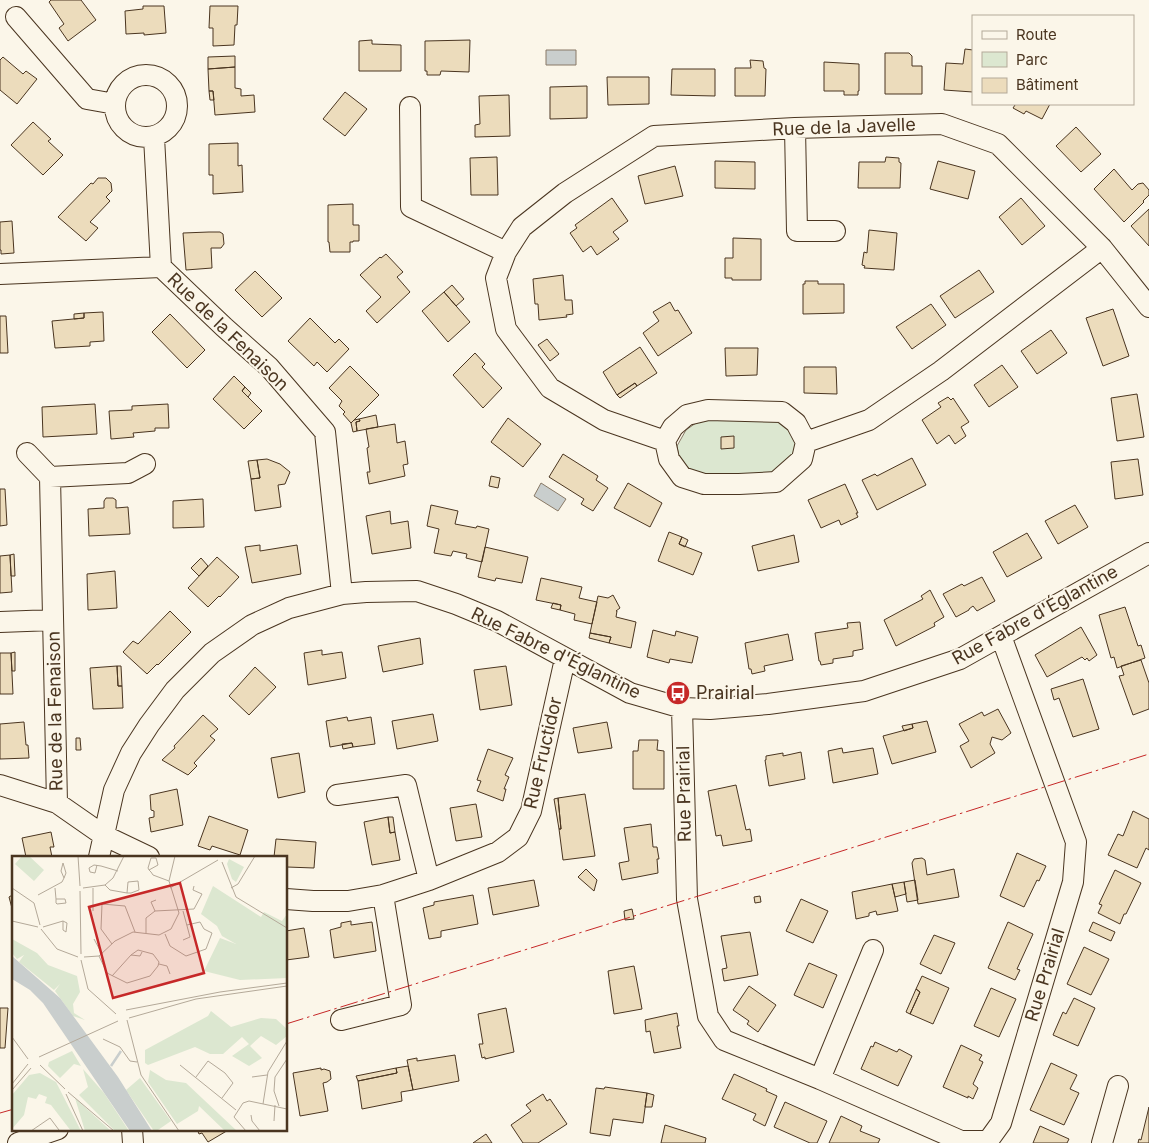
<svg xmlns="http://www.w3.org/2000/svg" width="1149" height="1143" font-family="Inter,sans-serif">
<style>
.green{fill:#dce7d0;stroke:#887966}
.water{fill:#c9cecd;stroke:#887966}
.building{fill:#ecdcbc;stroke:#4a3520}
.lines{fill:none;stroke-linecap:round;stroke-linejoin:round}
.minor-casing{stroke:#4a3520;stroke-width:22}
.minor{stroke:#fbf6e9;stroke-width:20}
.power{stroke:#c62828;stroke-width:1;stroke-dasharray:18 4 2.5 4;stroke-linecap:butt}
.labels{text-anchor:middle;stroke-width:4;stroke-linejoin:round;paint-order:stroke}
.street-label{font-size:18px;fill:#4a3520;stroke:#fbf6e9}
.poi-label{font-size:18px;fill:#4a3520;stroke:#fbf6e9;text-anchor:start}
.inset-river{fill:none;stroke:#c9cecd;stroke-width:2.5}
.inset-road{fill:none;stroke:#b4a999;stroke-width:1}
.view{fill:#c62828;fill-opacity:0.15;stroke:#c62828;stroke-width:2.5}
.inset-edge{fill:none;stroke:#4a3520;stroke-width:2.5}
</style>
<rect width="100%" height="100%" fill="#fbf6e9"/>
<!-- green -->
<path class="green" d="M 703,418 L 778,419 L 788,429 L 797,444 L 792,460 L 777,476 L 700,475 L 680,463 L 677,446 L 686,430 Z"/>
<!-- water -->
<path class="water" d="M 546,50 L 576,50 L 576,65 L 546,65 Z
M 541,483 L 566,499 L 558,511 L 534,496 Z"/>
<!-- building -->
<path class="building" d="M 51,0 L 81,0 L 96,20 L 68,41 L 59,28 L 64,24 L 49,2 Z
M 143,6 L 164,6 L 166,33 L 144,35 L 144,33 L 126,34 L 125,11 L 143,9 Z
M 210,6 L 238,6 L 237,25 L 235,25 L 234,45 L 213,46 L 213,28 L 209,28 Z
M 372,40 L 372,44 L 401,45 L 401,71 L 359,71 L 359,41 Z
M 470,40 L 469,72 L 441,71 L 440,75 L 427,75 L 427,71 L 425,71 L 425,41 Z
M 965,49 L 973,50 L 973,92 L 944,90 L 946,63 L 963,64 Z
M 885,53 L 909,53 L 912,56 L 912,66 L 922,66 L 922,94 L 885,94 Z
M 235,56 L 235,67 L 208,69 L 208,57 Z
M 3,57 L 23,74 L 26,71 L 37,79 L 17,104 L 0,90 L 0,60 Z
M 750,60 L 763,61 L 764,68 L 766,69 L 765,96 L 735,96 L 735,68 L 751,68 Z
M 824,62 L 859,64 L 859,91 L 858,91 L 858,95 L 844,95 L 844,91 L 824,91 Z
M 235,67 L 235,88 L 241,89 L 241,96 L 254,95 L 255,112 L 215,115 L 213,91 L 209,91 L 208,69 Z
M 672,69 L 715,69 L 715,96 L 671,95 Z
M 607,77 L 649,77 L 649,104 L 608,105 Z
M 587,86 L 587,118 L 550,119 L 550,87 Z
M 209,91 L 213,91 L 214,100 L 210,100 Z
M 345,92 L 367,109 L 345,136 L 323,119 Z
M 509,95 L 510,136 L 475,137 L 475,125 L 480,124 L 479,96 Z
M 1012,104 L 1050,104 L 1042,119 L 1026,111 L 1024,114 L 1013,108 L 1015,105 Z
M 33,122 L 51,139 L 48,141 L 63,155 L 43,175 L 11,145 Z
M 1076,127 L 1101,154 L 1081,172 L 1056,146 Z
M 238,143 L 238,166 L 242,165 L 243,192 L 213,194 L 213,175 L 209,175 L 209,144 Z
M 497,157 L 498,195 L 471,195 L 470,158 Z
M 886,157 L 899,158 L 899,162 L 901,163 L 900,188 L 858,188 L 859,162 L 885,162 Z
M 715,161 L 755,162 L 755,189 L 715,188 Z
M 938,161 L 975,171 L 968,199 L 930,189 Z
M 675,166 L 683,196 L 645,204 L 638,176 Z
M 1114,169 L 1132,190 L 1138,184 L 1143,183 L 1149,190 L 1149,195 L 1143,201 L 1144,202 L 1124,222 L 1094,189 Z
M 98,178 L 106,178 L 111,183 L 112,191 L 106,197 L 110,201 L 90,222 L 98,228 L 86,241 L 58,217 L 91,183 L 93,184 Z
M 612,198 L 628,221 L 613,232 L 619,239 L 597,255 L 591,246 L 583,252 L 570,233 L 577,228 L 575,225 Z
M 1021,198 L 1045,226 L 1022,245 L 999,217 Z
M 353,204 L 353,225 L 359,225 L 359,241 L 353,241 L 353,242 L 350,242 L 350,252 L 330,252 L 329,242 L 328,242 L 328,205 Z
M 1149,209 L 1149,246 L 1131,226 Z
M 12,221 L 14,253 L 1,254 L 1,250 L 0,250 L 0,222 Z
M 869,230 L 897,233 L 894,270 L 864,268 L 865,266 L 862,265 L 864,252 L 867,253 Z
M 209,232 L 220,232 L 223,234 L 224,244 L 221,248 L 211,248 L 212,268 L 186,270 L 183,233 Z
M 733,238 L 761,239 L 761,280 L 732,280 L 732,278 L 725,278 L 725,258 L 733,258 Z
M 386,254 L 403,272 L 397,277 L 410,292 L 377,323 L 366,311 L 381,297 L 360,275 L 380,257 L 381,258 Z
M 979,270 L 994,292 L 955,318 L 940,296 Z
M 255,271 L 282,298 L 262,317 L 235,290 Z
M 563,275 L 565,300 L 572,300 L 573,314 L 566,315 L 567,317 L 539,320 L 538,304 L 535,304 L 533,279 Z
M 805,281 L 818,281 L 818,284 L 844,284 L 844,313 L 803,314 L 803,284 L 805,284 Z
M 452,285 L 464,299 L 456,306 L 444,292 Z
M 444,292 L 470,322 L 448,342 L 422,311 Z
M 670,302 L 675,311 L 678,310 L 692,333 L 658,356 L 643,333 L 659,321 L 653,312 Z
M 931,304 L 946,325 L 912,349 L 896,327 Z
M 1113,309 L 1129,356 L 1103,366 L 1086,318 Z
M 103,312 L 104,341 L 90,342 L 90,346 L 55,348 L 52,321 L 84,318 L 84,313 Z
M 84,313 L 84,318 L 74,319 L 74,314 Z
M 170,314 L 205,350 L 187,368 L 152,332 Z
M 0,316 L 6,316 L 8,353 L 0,353 Z
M 310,318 L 335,343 L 339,339 L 349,349 L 327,372 L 317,362 L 314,366 L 288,341 Z
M 1051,330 L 1067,353 L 1037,374 L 1021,351 Z
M 547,339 L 559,354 L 550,361 L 538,345 Z
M 640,347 L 657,373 L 637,386 L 635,383 L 617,395 L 603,372 Z
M 725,348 L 758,348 L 757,375 L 726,376 Z
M 475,353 L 485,364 L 482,367 L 502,388 L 483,408 L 453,375 Z
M 1002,365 L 1018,387 L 989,407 L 974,385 Z
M 350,366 L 379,395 L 351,423 L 343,414 L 345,412 L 339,406 L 342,401 L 329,388 Z
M 804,367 L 836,367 L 837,394 L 804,393 Z
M 234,376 L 245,387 L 242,391 L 262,411 L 244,429 L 213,399 Z
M 635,383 L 637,386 L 620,398 L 617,395 Z
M 245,387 L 251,393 L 248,397 L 242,391 Z
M 1137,394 L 1144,437 L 1117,441 L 1111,398 Z
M 948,397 L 951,400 L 953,398 L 969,422 L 961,427 L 966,436 L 955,444 L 949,435 L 937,444 L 922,420 L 941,407 L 938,403 Z
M 95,404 L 97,434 L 43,437 L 42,407 Z
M 168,404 L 169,428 L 155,428 L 155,431 L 133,433 L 134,437 L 111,439 L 109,411 L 132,410 L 132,406 Z
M 376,415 L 378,427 L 357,431 L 356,422 L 360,421 L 359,419 Z
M 508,418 L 541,444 L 523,467 L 491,442 Z
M 359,419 L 360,421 L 356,422 L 357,431 L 353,432 L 351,423 L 354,420 Z
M 395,424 L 397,443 L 405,441 L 408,464 L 403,465 L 405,476 L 369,484 L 367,472 L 370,472 L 367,448 L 369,447 L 366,429 Z
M 734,436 L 734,448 L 721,449 L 721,437 Z
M 563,454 L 598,476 L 596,480 L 608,488 L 593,511 L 581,504 L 584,499 L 549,477 Z
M 912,458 L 926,485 L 877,510 L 862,480 L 875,474 L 877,476 Z
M 267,459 L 280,464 L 290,472 L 285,484 L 278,485 L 281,507 L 255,511 L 251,479 L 260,478 L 257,460 Z
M 1138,459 L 1143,495 L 1115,499 L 1111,462 Z
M 257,460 L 260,478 L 251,479 L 248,461 Z
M 491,476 L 500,478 L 498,488 L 489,486 Z
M 628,483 L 662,503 L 650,527 L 614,508 Z
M 845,484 L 858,513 L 856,513 L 858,517 L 841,525 L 839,520 L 821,528 L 808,500 Z
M 0,489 L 5,489 L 7,525 L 0,526 Z
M 106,498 L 113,498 L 116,500 L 116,508 L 128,507 L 130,534 L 89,536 L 88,509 L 104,508 L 104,501 Z
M 203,499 L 204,527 L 173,528 L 173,501 Z
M 431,505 L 458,511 L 455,524 L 476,528 L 477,526 L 489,529 L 482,562 L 466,558 L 467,554 L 453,551 L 451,556 L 434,553 L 439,529 L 427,526 Z
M 1075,505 L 1088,527 L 1058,544 L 1045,521 Z
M 390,511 L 391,524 L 408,521 L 411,548 L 372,554 L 366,516 Z
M 669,532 L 682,537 L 679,544 L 702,553 L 693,575 L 658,561 Z
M 1027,533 L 1042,558 L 1007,577 L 993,552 Z
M 794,535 L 799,562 L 758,571 L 752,546 Z
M 682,537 L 688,540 L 685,547 L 679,544 Z
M 260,545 L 260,551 L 297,545 L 301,574 L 252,583 L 245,547 Z
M 485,547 L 528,557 L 522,583 L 496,578 L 495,581 L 478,577 Z
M 14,554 L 15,576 L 11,576 L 10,555 Z
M 10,555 L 12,592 L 0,593 L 0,556 Z
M 217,557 L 239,577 L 220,597 L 219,596 L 208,607 L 188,588 Z
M 201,558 L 208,566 L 199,576 L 191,568 Z
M 115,571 L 117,608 L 88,610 L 87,574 Z
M 982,577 L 995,601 L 977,611 L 973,606 L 969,609 L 969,610 L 956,617 L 943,594 L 962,584 L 964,586 Z
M 541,578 L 582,587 L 579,598 L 597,602 L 592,624 L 574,620 L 575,614 L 560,610 L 561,605 L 536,600 Z
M 930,590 L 944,617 L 934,623 L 935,626 L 896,646 L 884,620 L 923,599 L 921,596 Z
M 613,595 L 620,608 L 616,611 L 617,611 L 616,617 L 636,622 L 631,648 L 609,643 L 611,637 L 590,633 L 598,596 L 608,598 Z
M 553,603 L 561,605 L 560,610 L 551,608 Z
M 1125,607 L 1138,646 L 1141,645 L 1145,658 L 1117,668 L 1114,657 L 1111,658 L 1099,615 Z
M 170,611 L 191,632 L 158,665 L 157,664 L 147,674 L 123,652 L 133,641 L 138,644 Z
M 860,622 L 863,649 L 853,651 L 853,656 L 833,659 L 833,663 L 821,665 L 820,661 L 819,661 L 815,633 L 848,628 L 847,623 Z
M 1081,627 L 1097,655 L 1089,661 L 1087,658 L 1085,660 L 1082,657 L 1047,677 L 1035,655 Z
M 653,630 L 675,636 L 676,631 L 698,637 L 692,663 L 670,659 L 669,663 L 647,657 Z
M 590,633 L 611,637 L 609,643 L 589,638 Z
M 788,634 L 793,660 L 764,666 L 765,671 L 752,674 L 751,669 L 749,669 L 745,643 Z
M 420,638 L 423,664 L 383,672 L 378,646 Z
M 322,650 L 322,655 L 342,652 L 346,678 L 308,685 L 304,653 Z
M 15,652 L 15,671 L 12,671 L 11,653 Z
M 0,653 L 11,653 L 13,694 L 0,694 Z
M 1141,660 L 1149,683 L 1149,709 L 1133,715 L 1119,676 L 1124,675 L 1121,666 Z
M 117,666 L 118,686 L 122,686 L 123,708 L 93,709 L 90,668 Z
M 117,666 L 121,666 L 122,686 L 118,686 Z
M 506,666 L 512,705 L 480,710 L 474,670 Z
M 255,667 L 276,687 L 249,715 L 229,696 Z
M 1083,679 L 1099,729 L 1073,737 L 1059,698 L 1054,700 L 1051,689 Z
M 998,709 L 1011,733 L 1002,740 L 992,737 L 990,744 L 995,753 L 971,768 L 960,746 L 969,741 L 959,724 L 982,712 L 984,716 Z
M 433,714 L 438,741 L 397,749 L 392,721 Z
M 203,715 L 218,729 L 210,736 L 215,740 L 194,763 L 197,766 L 188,775 L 162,760 L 175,748 L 174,746 Z
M 347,717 L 348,721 L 371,717 L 375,744 L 353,747 L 352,743 L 330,747 L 326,721 Z
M 927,721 L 936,752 L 892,764 L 883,736 L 913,728 L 912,724 Z
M 24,722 L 26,745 L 28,745 L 29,758 L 0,759 L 0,724 Z
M 607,722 L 612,748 L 578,753 L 573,728 Z
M 912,724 L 913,728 L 904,731 L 902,726 Z
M 76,738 L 80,738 L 81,750 L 76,750 Z
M 639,740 L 658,740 L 657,750 L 664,751 L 664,789 L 633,789 L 633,751 L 638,751 Z
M 352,743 L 353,747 L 343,749 L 342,744 Z
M 842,748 L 843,753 L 873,748 L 878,774 L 833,783 L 828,751 Z
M 488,749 L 513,758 L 505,775 L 509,777 L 504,789 L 506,789 L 503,801 L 477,791 L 481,781 L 477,780 Z
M 801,752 L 805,779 L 769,786 L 765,760 L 766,760 L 766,756 L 783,753 L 783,756 Z
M 299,753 L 305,792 L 278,798 L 271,758 Z
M 736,785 L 746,830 L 750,829 L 752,841 L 723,846 L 721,835 L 716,836 L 708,791 Z
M 177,789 L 183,825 L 151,832 L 149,818 L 154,817 L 154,811 L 151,810 L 150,795 Z
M 585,794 L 595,856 L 563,860 L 559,829 L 561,829 L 558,798 Z
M 558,798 L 561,829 L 559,829 L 554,799 Z
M 476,804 L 482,837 L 456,841 L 450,808 Z
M 1133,811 L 1149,819 L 1149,850 L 1146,848 L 1137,868 L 1108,855 L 1118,834 L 1123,836 Z
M 209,816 L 248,830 L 240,855 L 212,846 L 210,850 L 198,846 Z
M 388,817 L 393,817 L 395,832 L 390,833 Z
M 388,817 L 390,833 L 395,832 L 400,860 L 372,865 L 364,822 Z
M 651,824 L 653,847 L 657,847 L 659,859 L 657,859 L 658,873 L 622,880 L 619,863 L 629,861 L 624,828 Z
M 51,832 L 54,847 L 50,847 L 52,857 L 26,857 L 22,838 Z
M 276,839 L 316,842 L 314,868 L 287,867 L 286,871 L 286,857 L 274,857 Z
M 1017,853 L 1046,866 L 1039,881 L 1037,880 L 1024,907 L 1000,896 Z
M 922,858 L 925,860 L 927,875 L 954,869 L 959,897 L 918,904 L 912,863 L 914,859 Z
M 586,869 L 597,880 L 594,891 L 578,877 Z
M 1115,870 L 1141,883 L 1126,914 L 1124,914 L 1120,924 L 1098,913 L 1102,905 L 1099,904 Z
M 534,880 L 539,906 L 493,915 L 488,888 Z
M 915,880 L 918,900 L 907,902 L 904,882 Z
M 904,882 L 906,894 L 895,897 L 892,884 Z
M 892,884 L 898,911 L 877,915 L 876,911 L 869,913 L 869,916 L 856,919 L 852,892 Z
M 14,894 L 14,912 L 13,912 L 9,897 Z
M 473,895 L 478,924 L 441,931 L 441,937 L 429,939 L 423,908 L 434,905 L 434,902 Z
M 760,896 L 761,902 L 755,903 L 754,897 Z
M 801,899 L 828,911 L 813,943 L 786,931 Z
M 632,909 L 634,919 L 625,920 L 624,911 Z
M 351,921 L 351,925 L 372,922 L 376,951 L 334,958 L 330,930 L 341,927 L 341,923 Z
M 1008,922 L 1033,934 L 1017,969 L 1020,970 L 1015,980 L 988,968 Z
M 1093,922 L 1115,932 L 1111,941 L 1089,931 Z
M 304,928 L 309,957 L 286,960 L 286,931 Z
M 750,932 L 758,975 L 724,981 L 722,969 L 727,968 L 721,936 Z
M 934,935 L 955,943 L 941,974 L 920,964 Z
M 1084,947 L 1109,959 L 1091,995 L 1067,984 Z
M 809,963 L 837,975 L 823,1008 L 794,995 Z
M 634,966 L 642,1009 L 614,1014 L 608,971 Z
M 922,976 L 949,988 L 933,1024 L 910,1014 L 920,992 L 916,989 Z
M 749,986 L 776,1005 L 758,1032 L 747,1024 L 749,1021 L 733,1010 Z
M 991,988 L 1016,999 L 999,1037 L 974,1026 Z
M 916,989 L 920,992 L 910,1014 L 906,1012 Z
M 1074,998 L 1095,1008 L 1078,1046 L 1053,1035 L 1063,1012 L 1066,1014 Z
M 0,1008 L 8,1008 L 5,1048 L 0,1048 Z
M 506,1008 L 514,1052 L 485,1059 L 485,1057 L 482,1058 L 479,1044 L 483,1044 L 478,1014 Z
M 677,1013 L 679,1026 L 677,1026 L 681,1048 L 654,1053 L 650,1031 L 646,1032 L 645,1020 Z
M 875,1042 L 897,1052 L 899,1049 L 912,1056 L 898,1086 L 861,1069 L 871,1046 L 873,1047 Z
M 961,1045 L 982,1055 L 979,1060 L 983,1062 L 973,1084 L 978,1088 L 973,1099 L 968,1096 L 968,1098 L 943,1087 Z
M 455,1055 L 459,1081 L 413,1090 L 407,1060 L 417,1058 L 417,1061 Z
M 1051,1063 L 1077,1075 L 1070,1089 L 1079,1093 L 1064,1125 L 1030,1110 Z
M 408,1066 L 413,1090 L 401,1092 L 402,1101 L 362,1109 L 358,1081 L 397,1073 L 396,1068 Z
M 321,1068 L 321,1070 L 324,1069 L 330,1071 L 331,1079 L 327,1082 L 323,1083 L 328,1111 L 300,1116 L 293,1073 Z
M 396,1068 L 397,1073 L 358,1081 L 356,1076 Z
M 734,1074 L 767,1089 L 766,1091 L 777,1096 L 765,1126 L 753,1120 L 756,1114 L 722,1099 Z
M 605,1087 L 647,1093 L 643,1123 L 613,1119 L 610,1136 L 590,1133 L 596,1088 L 604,1089 Z
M 647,1093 L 654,1095 L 652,1107 L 645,1107 Z
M 543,1094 L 547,1101 L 550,1099 L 567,1124 L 538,1143 L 523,1143 L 511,1125 L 531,1111 L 526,1105 Z
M 785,1102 L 827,1121 L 817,1143 L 810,1143 L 774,1127 Z
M 1149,1107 L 1149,1143 L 1138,1143 L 1139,1139 L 1141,1140 Z
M 841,1116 L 862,1126 L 860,1131 L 880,1139 L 878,1143 L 829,1143 Z
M 665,1125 L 706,1138 L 705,1143 L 661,1143 Z
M 1040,1126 L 1069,1139 L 1067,1143 L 1033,1143 Z
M 197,1129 L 230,1129 L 208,1142 L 202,1133 L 199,1134 Z
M 486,1134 L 492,1143 L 473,1143 Z"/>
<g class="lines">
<!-- minor casing -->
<g class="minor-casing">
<path id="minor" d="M 16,17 L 87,99 L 115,104
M115 106a31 31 0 1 1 62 0a31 31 0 1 1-62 0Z
M 410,107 L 411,207 L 506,252
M 795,128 L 797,231 L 835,231
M 154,137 L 161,267
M 0,274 L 161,267 L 224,327 L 269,367 L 325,432 L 342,594
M 708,410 L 782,412 L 796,423 L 806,442 L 802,459 L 776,482 L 739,484 L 704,484 L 682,477 L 669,459 L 665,441 L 673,427 L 687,415 Z
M 665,441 L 604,420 L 550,388 L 506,329 L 496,278 L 506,252 L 522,227 L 565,193 L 654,136 L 795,128 L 942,124 L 998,144 L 1102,248 L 1149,307
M 806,442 L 869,420 L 941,371 L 1102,248
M 27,453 L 50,477
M 0,622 L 53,620
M 682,708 L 687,899 L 708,1016 L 724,1040 L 820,1079 L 961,1141 L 988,1141 L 1001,1123 L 1073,882 L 1076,842 L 1001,636
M 0,785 L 57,803 L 103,835 L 149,857
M 337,795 L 406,785 L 429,880
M 57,803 L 50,477 L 128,473 L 145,464
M 99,857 L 114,790 L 131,753 L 149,725 L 175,690 L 212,653 L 252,625 L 289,608 L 342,594 L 366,592 L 417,591 L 456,604 L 497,621 L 630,693 L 682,708 L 710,709 L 768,704 L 864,691 L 960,659 L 1149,553
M 286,899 L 313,901 L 348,901 L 383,895 L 429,880 L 498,852 L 518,837 L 531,811 L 565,659
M 341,1020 L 401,1005 L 383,895
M 820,1079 L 873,950
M 132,1129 L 133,1143
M 18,1143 L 58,1129
M 1102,1143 L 1118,1086"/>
</g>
<!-- minor -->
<use href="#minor" class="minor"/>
<!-- power -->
<path class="power" d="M 286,1024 L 750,880 L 1149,754
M 0,1113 L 14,1109"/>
</g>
<!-- icons -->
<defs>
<g id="bus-disc" transform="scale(1.25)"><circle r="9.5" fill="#c62828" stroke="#fbf6e9"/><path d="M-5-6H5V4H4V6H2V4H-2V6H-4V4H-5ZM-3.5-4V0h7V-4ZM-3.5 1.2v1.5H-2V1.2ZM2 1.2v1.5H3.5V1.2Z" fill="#fff"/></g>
</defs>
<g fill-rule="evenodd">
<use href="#bus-disc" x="678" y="693"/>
</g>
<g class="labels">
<!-- street labels -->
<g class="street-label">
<text transform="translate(844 127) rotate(-2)" y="6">Rue de la Javelle</text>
<text transform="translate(228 332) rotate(44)" y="6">Rue de la Fenaison</text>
<text transform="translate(1035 615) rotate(-29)" y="6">Rue Fabre d'Églantine</text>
<text transform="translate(556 653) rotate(26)" y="6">Rue Fabre d'Églantine</text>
<text transform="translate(55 711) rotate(-91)" y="6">Rue de la Fenaison</text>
<text transform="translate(543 753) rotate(-77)" y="6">Rue Fructidor</text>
<text transform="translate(684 794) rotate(-91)" y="6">Rue Prairial</text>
<text transform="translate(1045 975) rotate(-73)" y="6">Rue Prairial</text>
</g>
<!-- poi labels -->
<g class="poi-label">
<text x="696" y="699">Prairial</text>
</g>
</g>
<!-- overview -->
<g transform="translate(12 856)">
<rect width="275" height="275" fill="#fbf6e9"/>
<path d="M 10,0 L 17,0 L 32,14 L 22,25 L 3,8 ZM 217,3 L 232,11 L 224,26 L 220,23 L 215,8 ZM 201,30 L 249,61 L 252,56 L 270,65 L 275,58 L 275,122 L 228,124 L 192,115 L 208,82 L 224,88 L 210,80 L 205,70 L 189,58 ZM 0,83 L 25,97 L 36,109 L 65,120 L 68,136 L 61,148 L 62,157 L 73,164 L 61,160 L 43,135 L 48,128 L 42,134 L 7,106 L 12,99 L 5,103 L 0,97 ZM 199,155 L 219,171 L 249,162 L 264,163 L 275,173 L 275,180 L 264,189 L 249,180 L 238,190 L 250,202 L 237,210 L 220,200 L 237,188 L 230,181 L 211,198 L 198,198 L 183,191 L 136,209 L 133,207 L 133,194 L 196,160 ZM 60,195 L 69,210 L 62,208 L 48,222 L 36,210 L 37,206 ZM 71,213 L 92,237 L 117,275 L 103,275 L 67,239 L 76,231 ZM 138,214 L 154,224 L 174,227 L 225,275 L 213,275 L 187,250 L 186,255 L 165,268 L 136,226 ZM 28,217 L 44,226 L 69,275 L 59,275 L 39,249 L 33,247 L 35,241 L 27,238 L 24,243 L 16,241 L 12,259 L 0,273 L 0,239 L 17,219 ZM 128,222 L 159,265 L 146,274 L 149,275 L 142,275 L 114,234 ZM 63,242 L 99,275 L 73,275 Z" fill="#dce7d0"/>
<path d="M 0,100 L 48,142 L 106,221 L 140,275 L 118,275 L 31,147 L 18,134 L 0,123 Z" fill="#c9cecd"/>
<path class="inset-river" d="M 99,210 L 109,195"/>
<path class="inset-road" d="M 66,0 L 68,30M 210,6 L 224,41 L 275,72M 85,9 L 83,17 L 78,16 L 77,12 L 82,9 L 89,10 L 106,15M 137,14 L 146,9 L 144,2 L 139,2 L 136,12 L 137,14 L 139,16 L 141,19 L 157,25M 93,29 L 98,34 L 115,37 L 119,37 L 127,34 L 126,25 L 116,26 L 115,37M 0,32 L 22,47 L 28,69M 43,32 L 44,43 L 44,47 L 45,48 L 54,47 L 53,43 L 44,43M 71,32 L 93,29 L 101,22 L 112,0M 81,32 L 81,55M 158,32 L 206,4M 219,32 L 226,28 L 243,0M 68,35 L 69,98M 26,39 L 50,26 L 52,22 L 54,17 L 51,7 L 49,15 L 52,22M 143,55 L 139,46 L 144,44M 171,55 L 178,81 L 171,84M 0,65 L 26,71M 51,65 L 55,67 L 54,76 L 51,74 ZM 31,71 L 51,65M 29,73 L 45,93 L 66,101M 134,77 L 134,62 L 143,55 L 182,53 L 190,38 L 181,34 L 182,30M 153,78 L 158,90 L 174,100 L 194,93 L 200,77 L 192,73 L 188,66 L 175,69M 82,83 L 90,98M 100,88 L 89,73 L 90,48 L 113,50 L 123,76M 87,100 L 95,117 L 115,127 L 138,120 L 146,110 L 147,106 L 141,98 L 126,94 L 119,99 L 128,100 L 130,96M 72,101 L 87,100 L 103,85 L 121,76 L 147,79 L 159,73 L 167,57 L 157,25 L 163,0M 69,104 L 76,133 L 104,158M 147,108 L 155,110 L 158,118M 100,120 L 119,99M 114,154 L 208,136 L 275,127M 117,162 L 184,143 L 275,130M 115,164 L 129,219 L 167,275M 0,181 L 16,203M 91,183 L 108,191 L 118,205 L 125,206M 27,201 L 106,165M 28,209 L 53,233M 168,209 L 224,254M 184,221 L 196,205 L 213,217 L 221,227 L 210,242M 240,221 L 255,219M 0,228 L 16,208M 0,234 L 19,212M 56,236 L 102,275M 54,238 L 71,275M 251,248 L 256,216 L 275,185M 267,250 L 262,235 L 263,221 L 275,203M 239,259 L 240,265 L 248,275M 262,265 L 263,249M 19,275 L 38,262 L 47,274M 234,275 L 222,261 L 231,247 L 237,245 L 275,253"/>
<path class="view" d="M 168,27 L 192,117 L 101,142 L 77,51 Z"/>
<rect width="275" height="275" class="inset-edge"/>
</g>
<!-- legend -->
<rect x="972" y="15" width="162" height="90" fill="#fbf6e9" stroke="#b4a999"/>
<rect x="982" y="31" width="25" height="8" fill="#fbf6e9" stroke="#b4a999"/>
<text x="1016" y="40" font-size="15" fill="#4a3520">Route</text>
<rect x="982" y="52" width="25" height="15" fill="#dce7d0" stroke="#b4a999"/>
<text x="1016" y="65" font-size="15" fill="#4a3520">Parc</text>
<rect x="982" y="78" width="25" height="15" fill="#ecdcbc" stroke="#b4a999"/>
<text x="1016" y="90" font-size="15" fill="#4a3520">Bâtiment</text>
</svg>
